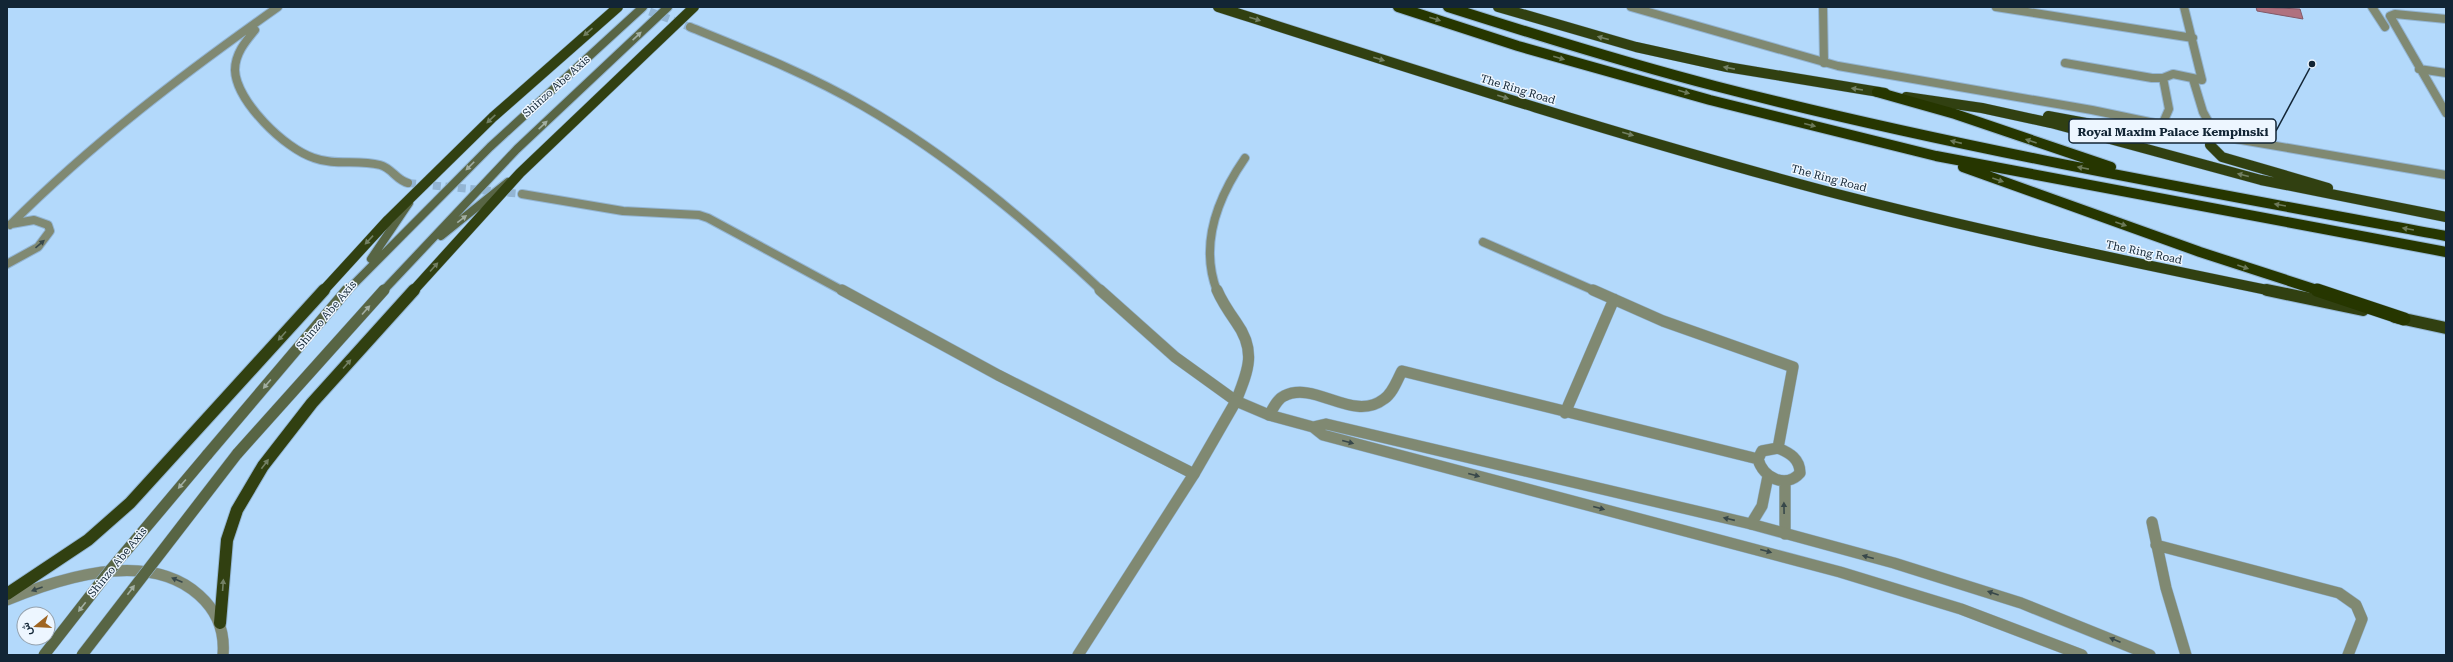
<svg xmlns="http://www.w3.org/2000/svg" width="2453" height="662" font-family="'Roboto Serif',Vazirmatn,serif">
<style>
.water{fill:#b0717f;stroke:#815a69}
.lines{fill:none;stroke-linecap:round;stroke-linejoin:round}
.minor-tunnel{stroke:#93b5d3;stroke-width:8;stroke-dasharray:8 4.5;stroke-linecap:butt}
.minor-far1-casing{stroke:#93b5d3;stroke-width:10}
.minor-casing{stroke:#93b5d3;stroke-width:12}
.tertiary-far1-casing{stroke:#93b5d3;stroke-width:10}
.tertiary-casing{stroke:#93b5d3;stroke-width:12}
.secondary-far1-casing{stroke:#93b5d3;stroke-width:10}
.secondary-casing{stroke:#93b5d3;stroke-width:12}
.trunk-far1-casing{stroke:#93b5d3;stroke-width:11}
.trunk-casing{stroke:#93b5d3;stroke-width:14}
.motorway-far1-casing{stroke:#93b5d3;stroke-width:12}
.motorway-casing{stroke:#93b5d3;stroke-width:14}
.minor-far1{stroke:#808972;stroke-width:8}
.minor{stroke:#808972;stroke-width:11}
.tertiary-far1{stroke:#808972;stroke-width:8}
.tertiary{stroke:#808972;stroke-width:11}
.secondary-far1{stroke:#586544;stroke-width:8}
.secondary{stroke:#586544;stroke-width:11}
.trunk-far1{stroke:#314011;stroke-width:10}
.trunk{stroke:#314011;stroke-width:12}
.motorway-far1{stroke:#263600;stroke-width:10}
.motorway{stroke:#263600;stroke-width:13}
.secondary-bridge-casing{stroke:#93b5d3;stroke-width:12;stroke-linecap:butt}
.secondary-bridge{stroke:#586544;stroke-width:11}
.oneway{fill:#738064}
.oneway2{fill:#6c7959}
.oneway3{fill:#a2aea2}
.oneway4{fill:#38484a}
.labels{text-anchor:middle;stroke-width:3;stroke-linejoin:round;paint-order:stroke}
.street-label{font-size:11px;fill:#122535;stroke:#edf6ff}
.leader{fill:none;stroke:#122535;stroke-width:1.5}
.callout-dot{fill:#122535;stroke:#edf6ff;stroke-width:1.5}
.callout{fill:#edf6ff;stroke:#122535;stroke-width:1.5}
.callout-label{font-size:12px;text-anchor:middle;font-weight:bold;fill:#122535}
</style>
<rect width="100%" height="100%" fill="#b3d9fb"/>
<!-- water -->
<path class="water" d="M 2256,7 L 2300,9 L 2303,19 L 2257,11 Z"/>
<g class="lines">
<!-- minor-tunnel -->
<path class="minor-tunnel" d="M 638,7 L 690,27
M 408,183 L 522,194"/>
<!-- minor-far1 casing -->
<g class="minor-far1-casing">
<path id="minor-far1" d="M 1823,7 L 1824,63
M 1996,7 L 2193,38
M 2372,7 L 2385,27
M 2446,19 L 2395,14 L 2390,16 L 2446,113
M 690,27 C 749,51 808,74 863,106 C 951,157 1028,222 1102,291
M 255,30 C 245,42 235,54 235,70 C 236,101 285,149 314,158 C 335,166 358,159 380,165 C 392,168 396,180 408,183
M 2065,63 L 2152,78 L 2163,78 L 2173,74 L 2202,80 L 2184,7
M 2419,69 L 2446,73
M 2193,79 L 2203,112 L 2213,130 L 2212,135
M 2162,125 L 2169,109 L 2163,78
M 522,194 L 623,211 L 699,215 L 708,218 L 843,291
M 10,225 C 92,143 183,74 278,7
M 1483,242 L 1595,291
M 7,264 L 38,247 L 50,231 L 48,225 L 34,220 L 11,224
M 1217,291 C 1199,244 1218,197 1245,158"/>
</g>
<!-- minor casing -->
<g class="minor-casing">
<path id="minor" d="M 842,290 L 998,375 L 1194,474
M 1100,290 L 1175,357 L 1236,401 C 1248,371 1257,351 1236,322 C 1229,312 1222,302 1217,290
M 1593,290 L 1663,321 L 1793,367 L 1778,448
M 1565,413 L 1614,299
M 1269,415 C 1273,409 1277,399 1284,396 C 1315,380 1353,423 1384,399 C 1393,393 1397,380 1402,371 L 1758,459
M 1778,448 C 1790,453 1800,459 1800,473 C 1786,489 1763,478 1758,459 L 1762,451 Z
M 1785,481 L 1785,534
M 2152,522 L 2166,588 L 2186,655
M 1751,524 L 1762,506 L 1768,476
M 2156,545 L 2339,593 L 2356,605 L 2362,619 L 2348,655"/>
</g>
<!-- tertiary-far1 casing -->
<g class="tertiary-far1-casing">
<path id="tertiary-far1" d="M 1631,7 L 1838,66 L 2092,110 L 2212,135 L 2446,175"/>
</g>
<!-- tertiary casing -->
<g class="tertiary-casing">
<path id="tertiary" d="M 1313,427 L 1326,424 L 1751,524 L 1894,563 L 2021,603 L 2150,655
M 7,600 C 62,577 149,550 199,595 C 217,611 225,631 223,655
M 1078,655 L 1194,474 L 1236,401 L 1269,415 L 1313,427 L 1323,435 L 1840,572 L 1961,609 L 2082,655"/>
</g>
<!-- secondary-far1 casing -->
<g class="secondary-far1-casing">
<path id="secondary-far1" d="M 441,236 L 508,182
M 371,259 L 409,203
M 347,291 L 490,147 L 643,7
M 383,291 L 517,149 L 668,7"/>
</g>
<!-- secondary casing -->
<g class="secondary-casing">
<path id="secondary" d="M 237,454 L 384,290
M 207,455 L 347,290"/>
</g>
<!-- trunk-far1 casing -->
<g class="trunk-far1-casing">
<path id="trunk-far1" d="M 1218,7 C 1418,71 1619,136 1822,190 C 1971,229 2121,260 2272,291
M 1498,7 L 1636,47 L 1727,67 L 1885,93
M 1906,97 L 1982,108 L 2051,123 L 2261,180 L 2446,217
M 2048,116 L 2140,133 L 2153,131 L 2162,125
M 2212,135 L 2210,145 L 2222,157 L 2328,188
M 323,291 L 388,220 L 493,117 L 618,7
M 413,291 L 520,173 L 694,7"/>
</g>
<!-- trunk casing -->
<g class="trunk-casing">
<path id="trunk" d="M 2267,290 L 2363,310
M 2395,317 L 2446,328
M 7,594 L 88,540 L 130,503 L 324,290
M 220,623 L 227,540 L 237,510 L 263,466 L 312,403 L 414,290"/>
</g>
<!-- motorway-far1 casing -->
<g class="motorway-far1-casing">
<path id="motorway-far1" d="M 1398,7 L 1518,46 L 1710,100 L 1936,156 L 2446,252
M 1448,7 C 1536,35 1625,63 1715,86 C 1956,148 2201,191 2446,236
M 1877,92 L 1955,114 L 2111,167
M 1963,167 L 2200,252 L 2320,291"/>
</g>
<!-- motorway casing -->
<g class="motorway-casing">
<path id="motorway" d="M 2317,290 L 2404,319"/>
</g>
<!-- minor-far1 -->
<use href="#minor-far1" class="minor-far1"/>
<!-- minor -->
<use href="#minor" class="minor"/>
<!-- tertiary-far1 -->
<use href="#tertiary-far1" class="tertiary-far1"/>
<!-- tertiary -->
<use href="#tertiary" class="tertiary"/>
<!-- secondary-far1 -->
<use href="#secondary-far1" class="secondary-far1"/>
<!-- secondary -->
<use href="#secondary" class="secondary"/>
<!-- trunk-far1 -->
<use href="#trunk-far1" class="trunk-far1"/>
<!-- trunk -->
<use href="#trunk" class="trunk"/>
<!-- motorway-far1 -->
<use href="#motorway-far1" class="motorway-far1"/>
<!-- motorway -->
<use href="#motorway" class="motorway"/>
<!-- secondary-bridge casing -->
<g class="secondary-bridge-casing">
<path id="secondary-bridge" d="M 44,655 L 111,569 L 207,455
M 82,655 L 237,454"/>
</g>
<!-- secondary-bridge -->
<use href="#secondary-bridge" class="secondary-bridge"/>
</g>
<!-- one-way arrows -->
<defs><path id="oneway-solid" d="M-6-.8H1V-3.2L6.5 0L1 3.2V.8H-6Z"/></defs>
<g class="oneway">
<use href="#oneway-solid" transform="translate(1255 19) rotate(18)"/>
<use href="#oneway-solid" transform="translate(588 32) rotate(139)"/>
<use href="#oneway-solid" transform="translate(1603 38) rotate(-165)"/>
<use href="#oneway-solid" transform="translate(1379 59) rotate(18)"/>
<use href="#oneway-solid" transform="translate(1729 68) rotate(-169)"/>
<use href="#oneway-solid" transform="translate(1857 89) rotate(-171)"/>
<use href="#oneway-solid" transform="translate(1503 97) rotate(17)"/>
<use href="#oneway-solid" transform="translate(491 119) rotate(137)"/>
<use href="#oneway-solid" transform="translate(1628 134) rotate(16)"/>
<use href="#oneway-solid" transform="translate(2243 175) rotate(-166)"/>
<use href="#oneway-solid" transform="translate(369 240) rotate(133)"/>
<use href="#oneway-solid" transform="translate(434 267) rotate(-48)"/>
<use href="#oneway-solid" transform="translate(282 336) rotate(132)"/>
<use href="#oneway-solid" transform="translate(347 364) rotate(-48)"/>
<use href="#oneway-solid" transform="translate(265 464) rotate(-53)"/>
<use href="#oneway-solid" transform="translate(223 585) rotate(-86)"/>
</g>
<g class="oneway2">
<use href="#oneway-solid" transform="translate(1435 19) rotate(18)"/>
<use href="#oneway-solid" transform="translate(1559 58) rotate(16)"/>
<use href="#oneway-solid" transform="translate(1684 92) rotate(16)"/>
<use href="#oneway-solid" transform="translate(1810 125) rotate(14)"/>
<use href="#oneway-solid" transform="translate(2031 141) rotate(-161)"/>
<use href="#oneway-solid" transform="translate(1956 142) rotate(-167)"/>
<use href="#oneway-solid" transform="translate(2083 168) rotate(-169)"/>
<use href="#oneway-solid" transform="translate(1998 180) rotate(19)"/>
<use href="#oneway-solid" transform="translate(2280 205) rotate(-170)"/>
<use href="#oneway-solid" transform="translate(2121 224) rotate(19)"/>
<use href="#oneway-solid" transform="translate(2408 229) rotate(-170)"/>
<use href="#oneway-solid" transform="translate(2243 267) rotate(19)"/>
</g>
<g class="oneway3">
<use href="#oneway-solid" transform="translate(637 36) rotate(-43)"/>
<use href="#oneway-solid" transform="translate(543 125) rotate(-43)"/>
<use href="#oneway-solid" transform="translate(470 166) rotate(135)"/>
<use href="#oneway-solid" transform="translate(462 219) rotate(-38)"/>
<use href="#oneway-solid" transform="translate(366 310) rotate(-48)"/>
<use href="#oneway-solid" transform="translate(267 384) rotate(130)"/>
<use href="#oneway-solid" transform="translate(182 484) rotate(131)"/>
<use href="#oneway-solid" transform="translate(131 590) rotate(-53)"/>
<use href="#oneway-solid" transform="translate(82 607) rotate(128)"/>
</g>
<g class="oneway4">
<use href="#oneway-solid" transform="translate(40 244) rotate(-41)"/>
<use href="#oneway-solid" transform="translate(1348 442) rotate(15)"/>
<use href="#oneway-solid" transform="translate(1474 475) rotate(15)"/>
<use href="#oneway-solid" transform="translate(1599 508) rotate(15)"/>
<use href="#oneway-solid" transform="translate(1784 508) rotate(-91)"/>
<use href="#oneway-solid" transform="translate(1729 519) rotate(-167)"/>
<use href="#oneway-solid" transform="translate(1766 551) rotate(15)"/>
<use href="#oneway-solid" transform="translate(1868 557) rotate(-165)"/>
<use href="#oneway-solid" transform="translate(177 580) rotate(-157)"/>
<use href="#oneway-solid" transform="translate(37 589) rotate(160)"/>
<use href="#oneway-solid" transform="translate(1993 593) rotate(-161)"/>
<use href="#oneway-solid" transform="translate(2115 640) rotate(-157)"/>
</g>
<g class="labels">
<!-- street labels -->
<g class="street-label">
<text transform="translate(556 86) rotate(-42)" y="4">Shinzo Abe Axis</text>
<text transform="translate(1518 89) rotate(17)" y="4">The Ring Road</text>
<text transform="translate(1829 178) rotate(15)" y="4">The Ring Road</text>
<text transform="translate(2144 252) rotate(12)" y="4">The Ring Road</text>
<text transform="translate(326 315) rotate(-50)" y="4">Shinzo Abe Axis</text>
<text transform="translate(117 562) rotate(-51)" y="4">Shinzo Abe Axis</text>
</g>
</g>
<!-- callouts -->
<path class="leader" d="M2312 64L2276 131"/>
<circle class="callout-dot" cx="2312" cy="64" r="4"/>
<rect class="callout" x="2069" y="119" width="207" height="24" rx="4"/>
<g class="callout-label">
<text x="2173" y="136">Royal Maxim Palace Kempinski</text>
</g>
<!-- border -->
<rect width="2453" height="662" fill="none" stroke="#122535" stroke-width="16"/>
<!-- north arrow -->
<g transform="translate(36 626) rotate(252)"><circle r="19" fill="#edf6ff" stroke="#95a2ae"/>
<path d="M0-3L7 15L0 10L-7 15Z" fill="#9e6522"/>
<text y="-6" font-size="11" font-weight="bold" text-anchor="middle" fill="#122535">ش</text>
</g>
</svg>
